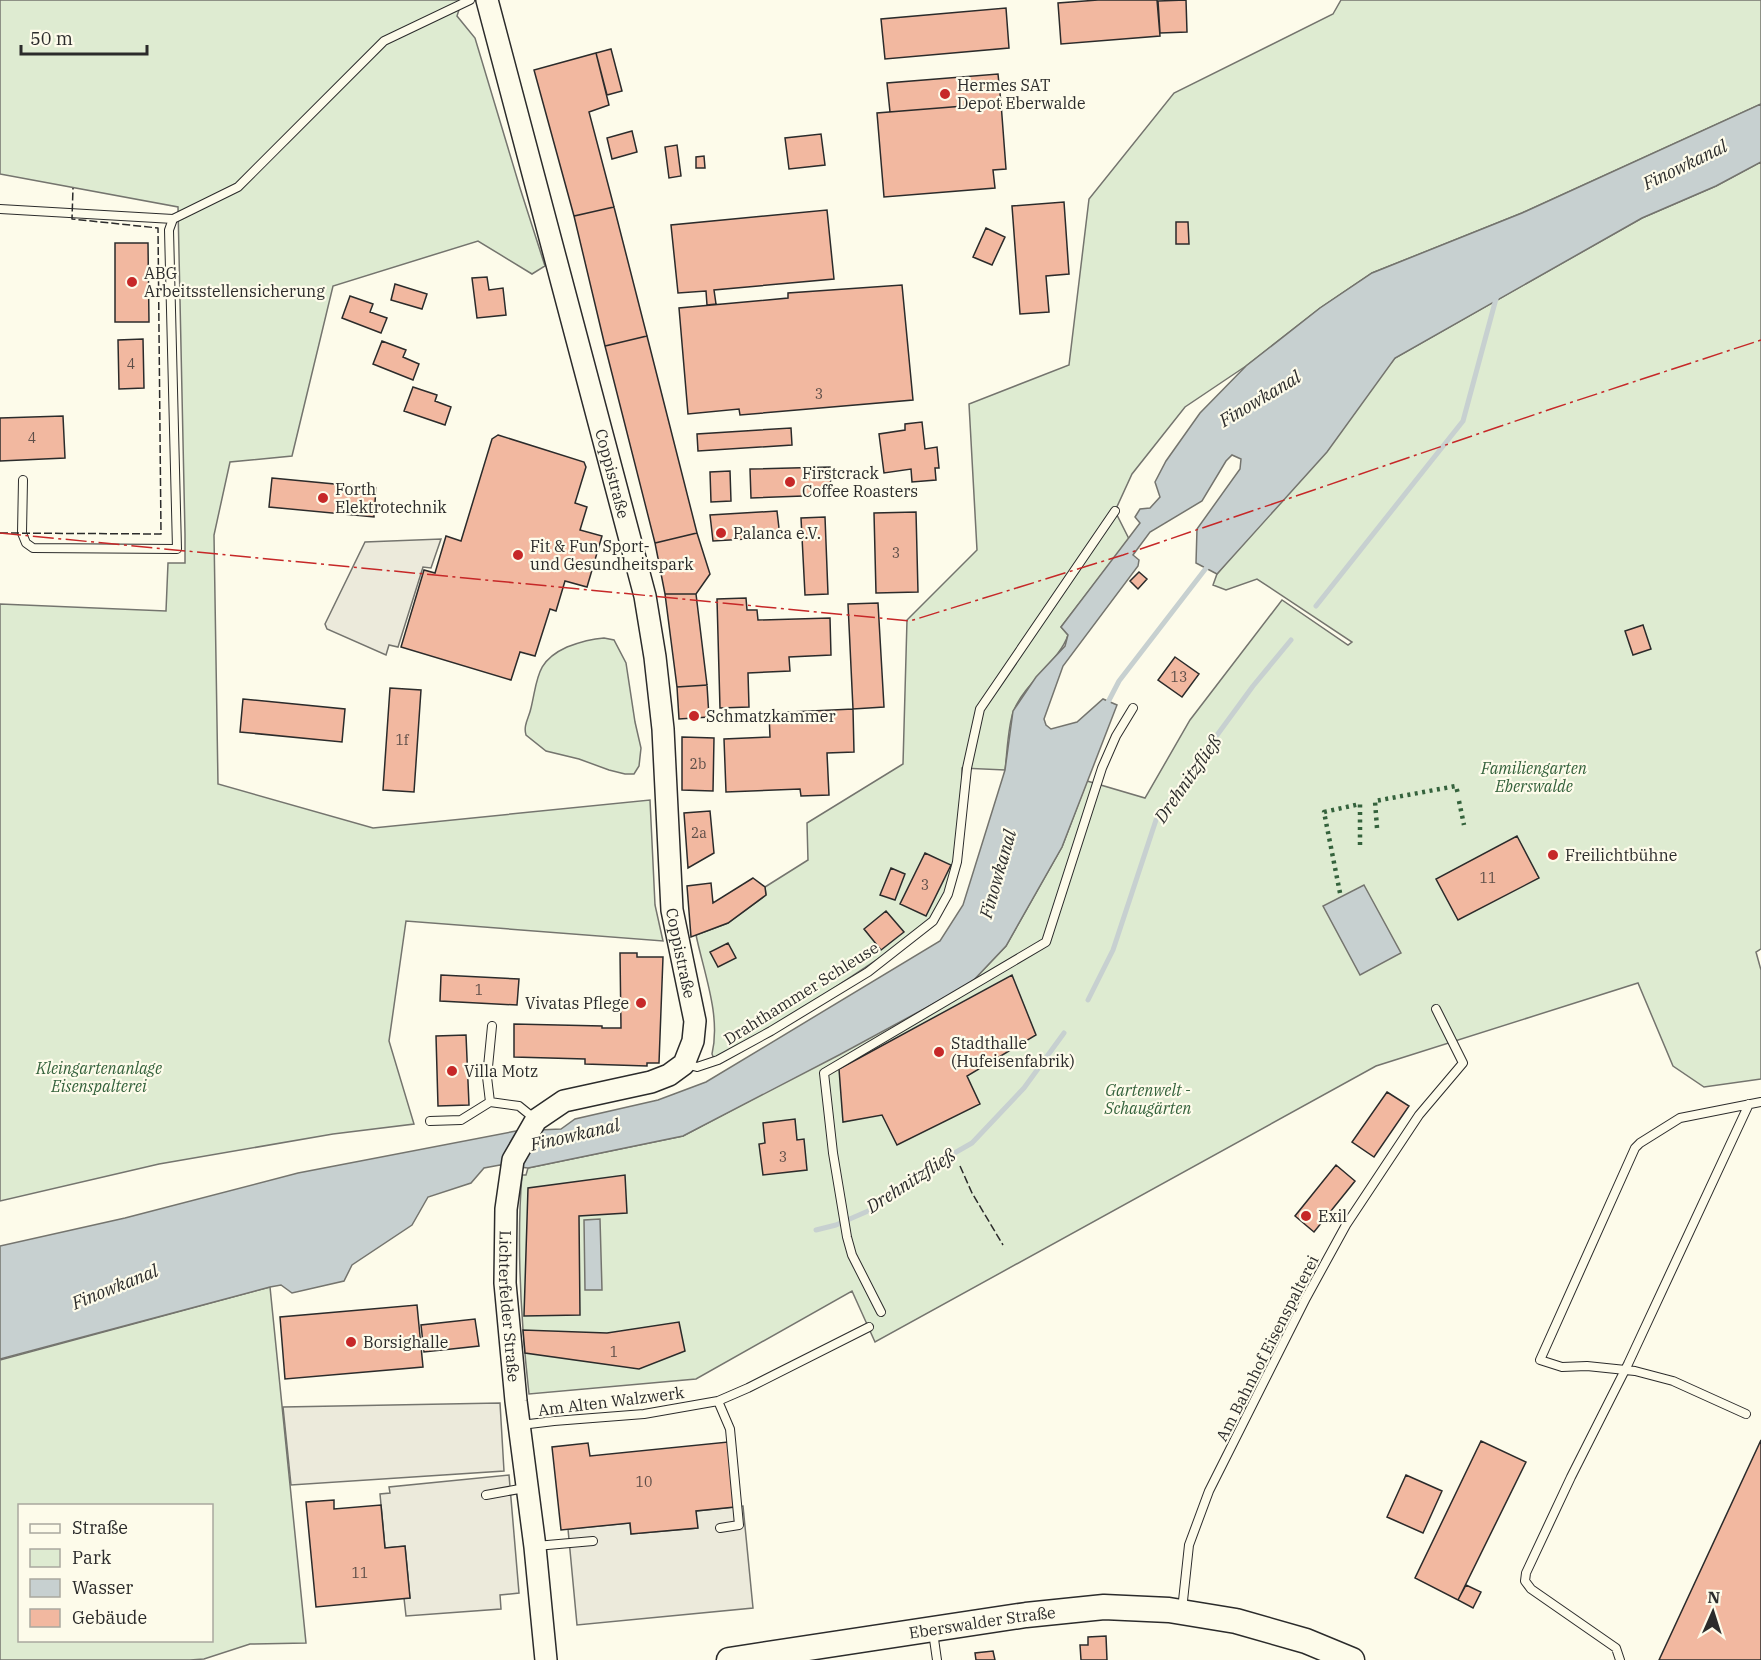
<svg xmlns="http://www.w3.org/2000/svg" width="1761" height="1660" font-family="'IBM Plex Serif',serif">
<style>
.green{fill:#deebd1;stroke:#74746e;stroke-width:1.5;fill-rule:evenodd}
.parking{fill:#eceadb;stroke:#74746e;stroke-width:1.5}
.water{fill:#c7d0d0;stroke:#74746e;stroke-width:1.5}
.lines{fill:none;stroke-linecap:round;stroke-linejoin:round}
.stream{stroke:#c7d0d0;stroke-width:5}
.building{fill:#f2b8a0;stroke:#2b2b2b;stroke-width:1.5}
.service-casing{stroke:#2b2b2b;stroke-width:10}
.secondary-casing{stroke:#2b2b2b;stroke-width:24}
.primary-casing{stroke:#2b2b2b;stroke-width:27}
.service{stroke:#fdfbea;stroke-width:8}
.secondary{stroke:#fdfbea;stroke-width:21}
.primary{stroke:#fdfbea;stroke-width:24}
.hedge{stroke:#34623c;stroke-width:4.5;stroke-dasharray:3 4.5;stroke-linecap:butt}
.fence{stroke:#2b2b2b;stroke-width:1.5;stroke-dasharray:8 3;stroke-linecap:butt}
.power{stroke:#c62828;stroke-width:1.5;stroke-dasharray:21 4.5 3 4.5;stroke-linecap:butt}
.poi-dot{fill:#c62828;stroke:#fdfbea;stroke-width:2}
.labels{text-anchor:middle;stroke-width:4.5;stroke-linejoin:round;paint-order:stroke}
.number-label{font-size:14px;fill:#5d4e48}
.poi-label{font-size:16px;fill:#2b2b2b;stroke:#fdfbea;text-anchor:start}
.street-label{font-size:16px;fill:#2b2b2b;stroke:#fdfbea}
.park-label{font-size:16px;font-style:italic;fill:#34623c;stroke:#fdfbea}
.water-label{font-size:18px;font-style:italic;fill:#2b2b2b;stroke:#fdfbea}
</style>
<rect width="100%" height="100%" fill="#fdfbea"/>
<!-- green -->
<path class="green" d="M 0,0 L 462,0 L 457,16 L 475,38 L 520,188 L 545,266 L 532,274 L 478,241 L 333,286 L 292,456 L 230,462 L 214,535 L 218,784 L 373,828 L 650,800 L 655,905 L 663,941 L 406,921 L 389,1041 L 414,1124 L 333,1134 L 159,1164 L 0,1201 L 0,604 L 166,611 L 168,563 L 185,563 L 185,534 L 178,207 L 0,174 Z
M 1341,0 L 1761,0 L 1761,104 L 1522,213 L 1372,273 L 1320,308 L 1246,366 L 1185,407 L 1132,474 L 1115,511 L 1129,539 L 1061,627 L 1068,635 C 1060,660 1025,683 1014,710 C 1008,723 1007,755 1005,770 L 962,768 L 962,852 L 937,920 L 789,1018 L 714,1059 L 712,1054 C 721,1016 704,973 696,935 L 728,923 L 766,895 L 765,887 L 808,860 L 807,823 L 903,764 L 907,620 L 977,550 L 969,404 L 1069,365 L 1089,199 L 1174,93 L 1333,14 Z
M 1761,162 L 1761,949 L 1756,952 L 1761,970 L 1761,1079 L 1704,1087 L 1673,1066 L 1638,983 L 1376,1066 L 875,1342 L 852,1291 L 696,1379 L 529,1394 C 521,1322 516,1247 522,1175 L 526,1175 L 528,1168 L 683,1136 L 970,984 L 1006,946 L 1062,847 L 1087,781 L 1145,798 L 1190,720 L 1282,600 L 1348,645 L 1352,642 L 1257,579 L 1226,590 L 1213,585 L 1217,574 L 1395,358 L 1642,218 L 1716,186 Z
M 604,638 L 614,640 L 626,663 L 635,722 L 641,748 L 639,766 L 634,774 L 625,774 L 609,770 L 579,759 L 546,751 L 526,735 C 523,725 529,718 531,708 C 538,678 536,661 567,647 C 580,642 590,639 604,638 Z
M 270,1287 L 306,1643 L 250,1644 L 204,1659 L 190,1660 L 0,1660 L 0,1360 ZM 20,1506 L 212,1506 L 212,1640 L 20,1640 Z"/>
<!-- parking -->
<path class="parking" d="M 441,539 L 431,568 L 423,567 L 398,647 L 389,645 L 386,655 L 327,629 L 325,624 L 365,542 Z
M 500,1403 L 504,1471 L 291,1485 L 283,1407 Z
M 509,1475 L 519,1593 L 500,1595 L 501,1609 L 406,1616 L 404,1598 L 410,1598 L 405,1546 L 385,1548 L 380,1494 L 390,1493 L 389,1487 Z
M 743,1506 L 753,1608 L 577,1625 L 568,1529 L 630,1523 L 631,1534 L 697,1528 L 696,1511 Z"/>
<!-- water -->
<path class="water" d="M 1761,104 L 1761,162 L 1716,186 L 1642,218 L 1395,358 L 1327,452 L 1217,574 L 1196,563 L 1197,529 L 1240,469 L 1241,459 L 1232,455 L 1226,461 L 1202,501 L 1150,532 L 1133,555 L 1139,560 L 1138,566 L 1063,666 L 1044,719 L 1046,725 L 1051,729 L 1077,722 L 1103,699 L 1117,705 L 1062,847 L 1006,946 L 970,984 L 839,1055 L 683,1136 L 528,1168 L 500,1165 L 484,1168 L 471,1183 L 428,1197 L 412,1225 L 352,1265 L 344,1281 L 292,1293 L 281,1285 L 270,1287 L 0,1359 L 0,1246 L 125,1218 L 298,1173 L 516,1131 L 561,1129 L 575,1119 L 658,1100 L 706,1082 L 940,941 L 963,905 L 1005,770 L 1013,711 L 1036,677 L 1065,646 L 1068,635 L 1061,627 L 1140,523 L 1135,517 L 1140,509 L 1150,508 L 1160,497 L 1155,482 L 1166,461 L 1200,413 L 1246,366 L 1320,308 L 1372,273 L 1522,213 Z
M 1364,885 L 1401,953 L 1360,975 L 1323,906 Z
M 600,1219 L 602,1290 L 585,1290 L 584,1220 Z"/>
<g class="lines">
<!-- stream -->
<path class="stream" d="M 1316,606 L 1463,421 L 1497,295
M 1106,706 L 1119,681 L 1210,563
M 1088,1000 L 1113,950 L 1157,817 L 1253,686 L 1291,640
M 816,1230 L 836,1225 L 875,1208 L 930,1167 L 972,1143 L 1024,1088 L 1064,1033"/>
</g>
<!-- building -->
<path class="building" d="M 1098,0 L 1157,0 L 1160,36 L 1061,44 L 1058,3 Z
M 1186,0 L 1187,32 L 1160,33 L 1158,1 Z
M 1006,8 L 1009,48 L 885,59 L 881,19 Z
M 611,49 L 622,91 L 607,95 L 596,53 Z
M 596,53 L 609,105 L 589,112 L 614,207 L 574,216 L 534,70 Z
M 998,74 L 1001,103 L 890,112 L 887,83 Z
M 1001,103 L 1006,169 L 993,170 L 995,188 L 884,197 L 877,113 Z
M 632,131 L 637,152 L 612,159 L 607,138 Z
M 821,134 L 825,165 L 789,169 L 785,138 Z
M 677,145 L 681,176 L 669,178 L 665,147 Z
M 704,156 L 705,168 L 696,168 L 696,157 Z
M 1064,202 L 1069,274 L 1046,276 L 1049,312 L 1020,314 L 1012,206 Z
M 614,207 L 647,336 L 605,346 L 574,216 Z
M 827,210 L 834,279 L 714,290 L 716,304 L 707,305 L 706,291 L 678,293 L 671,225 Z
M 1176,222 L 1188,222 L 1189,244 L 1176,244 Z
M 986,228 L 1005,237 L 992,265 L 973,257 Z
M 115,243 L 148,243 L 149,322 L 115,322 Z
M 487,277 L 489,290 L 503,288 L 506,315 L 477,318 L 472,278 Z
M 395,284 L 427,294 L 422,309 L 391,300 Z
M 902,285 L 913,400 L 740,415 L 739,409 L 688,414 L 679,308 L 788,298 L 788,293 Z
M 350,296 L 373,304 L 370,312 L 387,318 L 381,333 L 342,318 Z
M 647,336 L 697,533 L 655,543 L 605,346 Z
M 143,339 L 144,388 L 119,389 L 118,340 Z
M 382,341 L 406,350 L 403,357 L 419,364 L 413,380 L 373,364 Z
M 413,387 L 437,395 L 435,401 L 451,407 L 445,425 L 404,411 Z
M 63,416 L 65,458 L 0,461 L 0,418 Z
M 922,422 L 925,449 L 937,447 L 939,468 L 935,468 L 936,480 L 912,482 L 911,469 L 884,473 L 879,434 L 905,430 L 905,424 Z
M 791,428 L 792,445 L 698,451 L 697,434 Z
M 498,435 L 584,462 L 586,467 L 575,503 L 587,507 L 580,530 L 602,536 L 587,587 L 565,581 L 556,611 L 550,609 L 535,656 L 520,652 L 511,680 L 401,647 L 424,570 L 435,573 L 446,536 L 461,541 L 492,439 Z
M 830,467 L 831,495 L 751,498 L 750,469 Z
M 730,471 L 731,501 L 711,502 L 710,472 Z
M 272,478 L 376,488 L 374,517 L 269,507 Z
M 777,511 L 780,537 L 713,541 L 710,515 Z
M 916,512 L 918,592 L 876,593 L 874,513 Z
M 825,517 L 828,594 L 805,595 L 801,518 Z
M 697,533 L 710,574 L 696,594 L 665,594 L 655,543 Z
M 1139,572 L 1147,579 L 1138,589 L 1130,581 Z
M 665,594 L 696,594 L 707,685 L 677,687 Z
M 746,598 L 747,610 L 757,610 L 758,620 L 830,618 L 831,655 L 789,657 L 790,671 L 748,673 L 749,707 L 720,708 L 717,599 Z
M 878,603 L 884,707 L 853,709 L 848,604 Z
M 1643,625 L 1651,649 L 1633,655 L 1625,631 Z
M 1175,657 L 1199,674 L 1182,697 L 1158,680 Z
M 707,685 L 709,717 L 679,719 L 677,687 Z
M 390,688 L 421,690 L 414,792 L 383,790 Z
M 243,699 L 345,709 L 342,742 L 240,732 Z
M 853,709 L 854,752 L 827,753 L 829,795 L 801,796 L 800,789 L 726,792 L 724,739 L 770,737 L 769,713 Z
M 682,737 L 714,738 L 713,791 L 682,790 Z
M 710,811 L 714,853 L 688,868 L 684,813 Z
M 1517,836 L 1539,878 L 1458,920 L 1436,879 Z
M 925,853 L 951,865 L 926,916 L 900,904 Z
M 891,868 L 905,874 L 895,900 L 880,895 Z
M 753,878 L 765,887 L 766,895 L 728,923 L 691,937 L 687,886 L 711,883 L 713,903 Z
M 886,911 L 904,932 L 881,950 L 864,929 Z
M 728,943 L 736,958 L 718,967 L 710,952 Z
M 620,953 L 637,953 L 637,957 L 663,957 L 659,1063 L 647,1063 L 647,1066 L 585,1064 L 585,1059 L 514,1057 L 514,1024 L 602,1026 L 602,1028 L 621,1028 Z
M 441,975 L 519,979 L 517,1005 L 440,1001 Z
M 1012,975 L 1036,1035 L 967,1076 L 980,1104 L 897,1145 L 882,1115 L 843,1122 L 839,1069 Z
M 466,1035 L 469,1105 L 438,1106 L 436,1036 Z
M 1387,1092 L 1409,1106 L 1374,1157 L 1352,1142 Z
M 795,1119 L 797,1140 L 804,1139 L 807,1170 L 763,1175 L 759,1144 L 765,1143 L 763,1123 Z
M 1336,1165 L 1355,1181 L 1314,1232 L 1295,1216 Z
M 625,1175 L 627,1213 L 579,1216 L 580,1315 L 524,1316 L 528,1188 Z
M 417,1305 L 423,1367 L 285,1379 L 280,1317 Z
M 475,1319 L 479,1346 L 424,1352 L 421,1325 Z
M 679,1322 L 685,1351 L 639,1369 L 525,1353 L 523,1330 L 607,1333 Z
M 1761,1440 L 1761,1660 L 1659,1660 Z
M 1481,1441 L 1526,1462 L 1458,1600 L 1415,1578 Z
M 728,1442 L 735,1507 L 696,1511 L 698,1528 L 631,1534 L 630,1523 L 561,1530 L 552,1447 L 588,1443 L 590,1456 Z
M 1406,1475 L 1442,1491 L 1423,1533 L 1387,1517 Z
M 334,1500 L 334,1509 L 381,1505 L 385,1548 L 405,1546 L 410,1598 L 316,1607 L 306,1502 Z
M 1466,1585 L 1481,1592 L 1473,1608 L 1458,1600 Z
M 1106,1636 L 1107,1660 L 1081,1660 L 1080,1645 L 1088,1645 L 1088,1637 Z
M 993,1651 L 995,1660 L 976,1660 L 975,1653 Z"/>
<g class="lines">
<!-- service casing -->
<g class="service-casing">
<path id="service" d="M 0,209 L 173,219
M 23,480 L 22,533 L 26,543 L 33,548 L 177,549 L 169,230 L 173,219 L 238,187 L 384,41 L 470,0
M 686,1064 L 697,1067 L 718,1060 L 771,1031 L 868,972 L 933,921 L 948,894 L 957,862 L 967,768 L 980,709 L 1115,511
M 490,1102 L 487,1077 L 492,1026
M 430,1121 L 461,1120 L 490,1102 L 519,1106 L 535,1119
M 881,1312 L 852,1255 L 847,1237 L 833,1153 L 824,1073 L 1046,942 L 1102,768 L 1116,736 L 1133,708
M 718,1401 L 730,1429 L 739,1525 L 720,1528
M 1746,1414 L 1673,1381 L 1635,1371 L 1587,1366 L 1562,1367 L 1540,1360 L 1635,1148 L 1640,1143 L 1680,1118 L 1761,1102
M 521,1425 L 554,1421 L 644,1414 L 718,1401 L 748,1388 L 869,1327
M 486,1495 L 525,1488
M 536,1546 L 593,1541
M 1182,1610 L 1189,1545 L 1209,1491 L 1306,1298 L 1346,1225 L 1419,1115 L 1463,1063 L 1436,1009
M 933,1632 L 937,1660
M 1620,1660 L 1616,1648 L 1531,1589 L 1525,1581 L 1526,1573 L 1571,1477 L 1628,1364 L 1749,1104"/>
</g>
<!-- secondary casing -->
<g class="secondary-casing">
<g id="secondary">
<path id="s1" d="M 487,0 L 645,596 L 655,657 L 663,729 L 672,910 L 695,1021 L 693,1041 L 684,1064 L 669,1075 L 651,1082 L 564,1101 L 536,1120 L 513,1160 L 506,1209 L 505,1283 L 516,1401 L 535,1547 L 546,1660"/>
</g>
</g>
<!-- primary casing -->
<g class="primary-casing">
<g id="primary">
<path id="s2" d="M 729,1660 L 1026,1615 L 1104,1607 L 1169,1610 L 1236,1621 L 1306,1641 L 1352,1660"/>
</g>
</g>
<!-- service -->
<use href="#service" class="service"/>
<!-- secondary -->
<use href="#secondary" class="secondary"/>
<!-- primary -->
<use href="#primary" class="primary"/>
<!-- hedge -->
<path class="hedge" d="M 1459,801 L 1464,825
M 1377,828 L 1375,801 L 1456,786 L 1458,794
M 1340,893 L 1324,812 L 1360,804 L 1360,846"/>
<!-- fence -->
<path class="fence" d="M 0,533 L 161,534 L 158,228 L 72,219 L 73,188
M 960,1166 L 972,1193 L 1003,1245"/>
<!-- power -->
<path class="power" d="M 0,533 L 910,621 L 1123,555 L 1551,409 L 1761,340"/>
</g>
<!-- markers -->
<g class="poi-dot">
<circle cx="945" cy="94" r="6"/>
<circle cx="132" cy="282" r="6"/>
<circle cx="790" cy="482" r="6"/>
<circle cx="323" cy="498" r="6"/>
<circle cx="721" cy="533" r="6"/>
<circle cx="518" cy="555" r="6"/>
<circle cx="694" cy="716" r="6"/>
<circle cx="1553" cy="855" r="6"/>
<circle cx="641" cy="1003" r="6"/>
<circle cx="939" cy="1052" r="6"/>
<circle cx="452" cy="1071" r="6"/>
<circle cx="1306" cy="1216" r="6"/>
<circle cx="351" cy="1342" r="6"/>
</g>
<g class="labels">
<!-- number labels -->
<g class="number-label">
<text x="131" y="369">4</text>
<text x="819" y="399">3</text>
<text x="32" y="443">4</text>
<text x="896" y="558">3</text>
<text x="1179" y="682">13</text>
<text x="402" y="745">1f</text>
<text x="698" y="769">2b</text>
<text x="699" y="838">2a</text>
<text x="1488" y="883">11</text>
<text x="925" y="890">3</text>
<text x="479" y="995">1</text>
<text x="783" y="1162">3</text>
<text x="614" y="1357">1</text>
<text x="644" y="1487">10</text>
<text x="360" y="1578">11</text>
</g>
<!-- poi labels -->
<g class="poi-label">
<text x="957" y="91">Hermes SAT<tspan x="957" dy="18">Depot Eberwalde</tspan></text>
<text x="144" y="279">ABG<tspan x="144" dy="18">Arbeitsstellensicherung</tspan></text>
<text x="802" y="479">Firstcrack<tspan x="802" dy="18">Coffee Roasters</tspan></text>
<text x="335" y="495">Forth<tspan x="335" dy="18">Elektrotechnik</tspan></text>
<text x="733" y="539">Palanca e.V.</text>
<text x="530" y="552">Fit &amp; Fun Sport-<tspan x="530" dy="18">und Gesundheitspark</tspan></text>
<text x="706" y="722">Schmatzkammer</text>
<text x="1565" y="861">Freilichtbühne</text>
<text x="629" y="1009" text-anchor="end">Vivatas Pflege</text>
<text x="951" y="1049">Stadthalle<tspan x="951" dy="18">(Hufeisenfabrik)</tspan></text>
<text x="464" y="1077">Villa Motz</text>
<text x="1318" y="1222">Exil</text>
<text x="363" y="1348">Borsighalle</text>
</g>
<!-- street labels -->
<g class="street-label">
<text dy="6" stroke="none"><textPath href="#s1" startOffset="490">Coppistraße</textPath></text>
<text dy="6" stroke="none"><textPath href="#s1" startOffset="976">Coppistraße</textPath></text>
<text transform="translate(801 993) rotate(-32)" y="6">Drahthammer Schleuse</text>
<text dy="6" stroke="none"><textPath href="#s1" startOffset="1444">Lichterfelder Straße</textPath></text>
<text transform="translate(1267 1348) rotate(-63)" y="6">Am Bahnhof Eisenspalterei</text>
<text transform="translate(611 1401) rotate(-7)" y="6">Am Alten Walzwerk</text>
<text dy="6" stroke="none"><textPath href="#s2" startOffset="256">Eberswalder Straße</textPath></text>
</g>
<!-- park labels -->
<g class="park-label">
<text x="1534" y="774">Familiengarten<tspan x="1534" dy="18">Eberswalde</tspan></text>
<text x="99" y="1074">Kleingartenanlage<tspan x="99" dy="18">Eisenspalterei</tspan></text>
<text x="1148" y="1096">Gartenwelt -<tspan x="1148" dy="18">Schaugärten</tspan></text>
</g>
<!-- water labels -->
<g class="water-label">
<text transform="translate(1685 165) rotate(-26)" y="6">Finowkanal</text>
<text transform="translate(1260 399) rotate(-31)" y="6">Finowkanal</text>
<text transform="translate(1188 779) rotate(-55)" y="6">Drehnitzfließ</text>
<text transform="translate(998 874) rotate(-74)" y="6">Finowkanal</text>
<text transform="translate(575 1135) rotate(-13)" y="6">Finowkanal</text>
<text transform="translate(911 1181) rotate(-33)" y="6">Drehnitzfließ</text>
<text transform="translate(115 1287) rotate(-22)" y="6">Finowkanal</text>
</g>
</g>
<!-- legend -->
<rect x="18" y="1504" width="195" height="138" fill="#fdfbea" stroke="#a9a89e" stroke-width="1.5"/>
<rect x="30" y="1524" width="30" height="9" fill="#fdfbea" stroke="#a9a89e" stroke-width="1.5"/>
<text x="72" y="1534" font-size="18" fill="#2b2b2b">Straße</text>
<rect x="30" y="1549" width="30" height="18" fill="#deebd1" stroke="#a9a89e" stroke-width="1.5"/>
<text x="72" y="1564" font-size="18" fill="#2b2b2b">Park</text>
<rect x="30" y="1579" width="30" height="18" fill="#c7d0d0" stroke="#a9a89e" stroke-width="1.5"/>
<text x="72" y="1594" font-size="18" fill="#2b2b2b">Wasser</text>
<rect x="30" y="1609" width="30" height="18" fill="#f2b8a0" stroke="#a9a89e" stroke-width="1.5"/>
<text x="72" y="1624" font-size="18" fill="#2b2b2b">Gebäude</text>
<!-- north arrow -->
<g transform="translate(1713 1612) rotate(3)" stroke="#fdfbea" stroke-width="4.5" paint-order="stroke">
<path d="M0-4.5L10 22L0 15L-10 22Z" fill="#2b2b2b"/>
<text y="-9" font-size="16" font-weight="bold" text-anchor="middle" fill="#2b2b2b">N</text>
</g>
<!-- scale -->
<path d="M21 45v9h126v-9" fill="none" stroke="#2b2b2b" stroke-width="3"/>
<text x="30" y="45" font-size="18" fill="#2b2b2b" stroke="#fdfbea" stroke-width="4.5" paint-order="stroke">50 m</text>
</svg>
